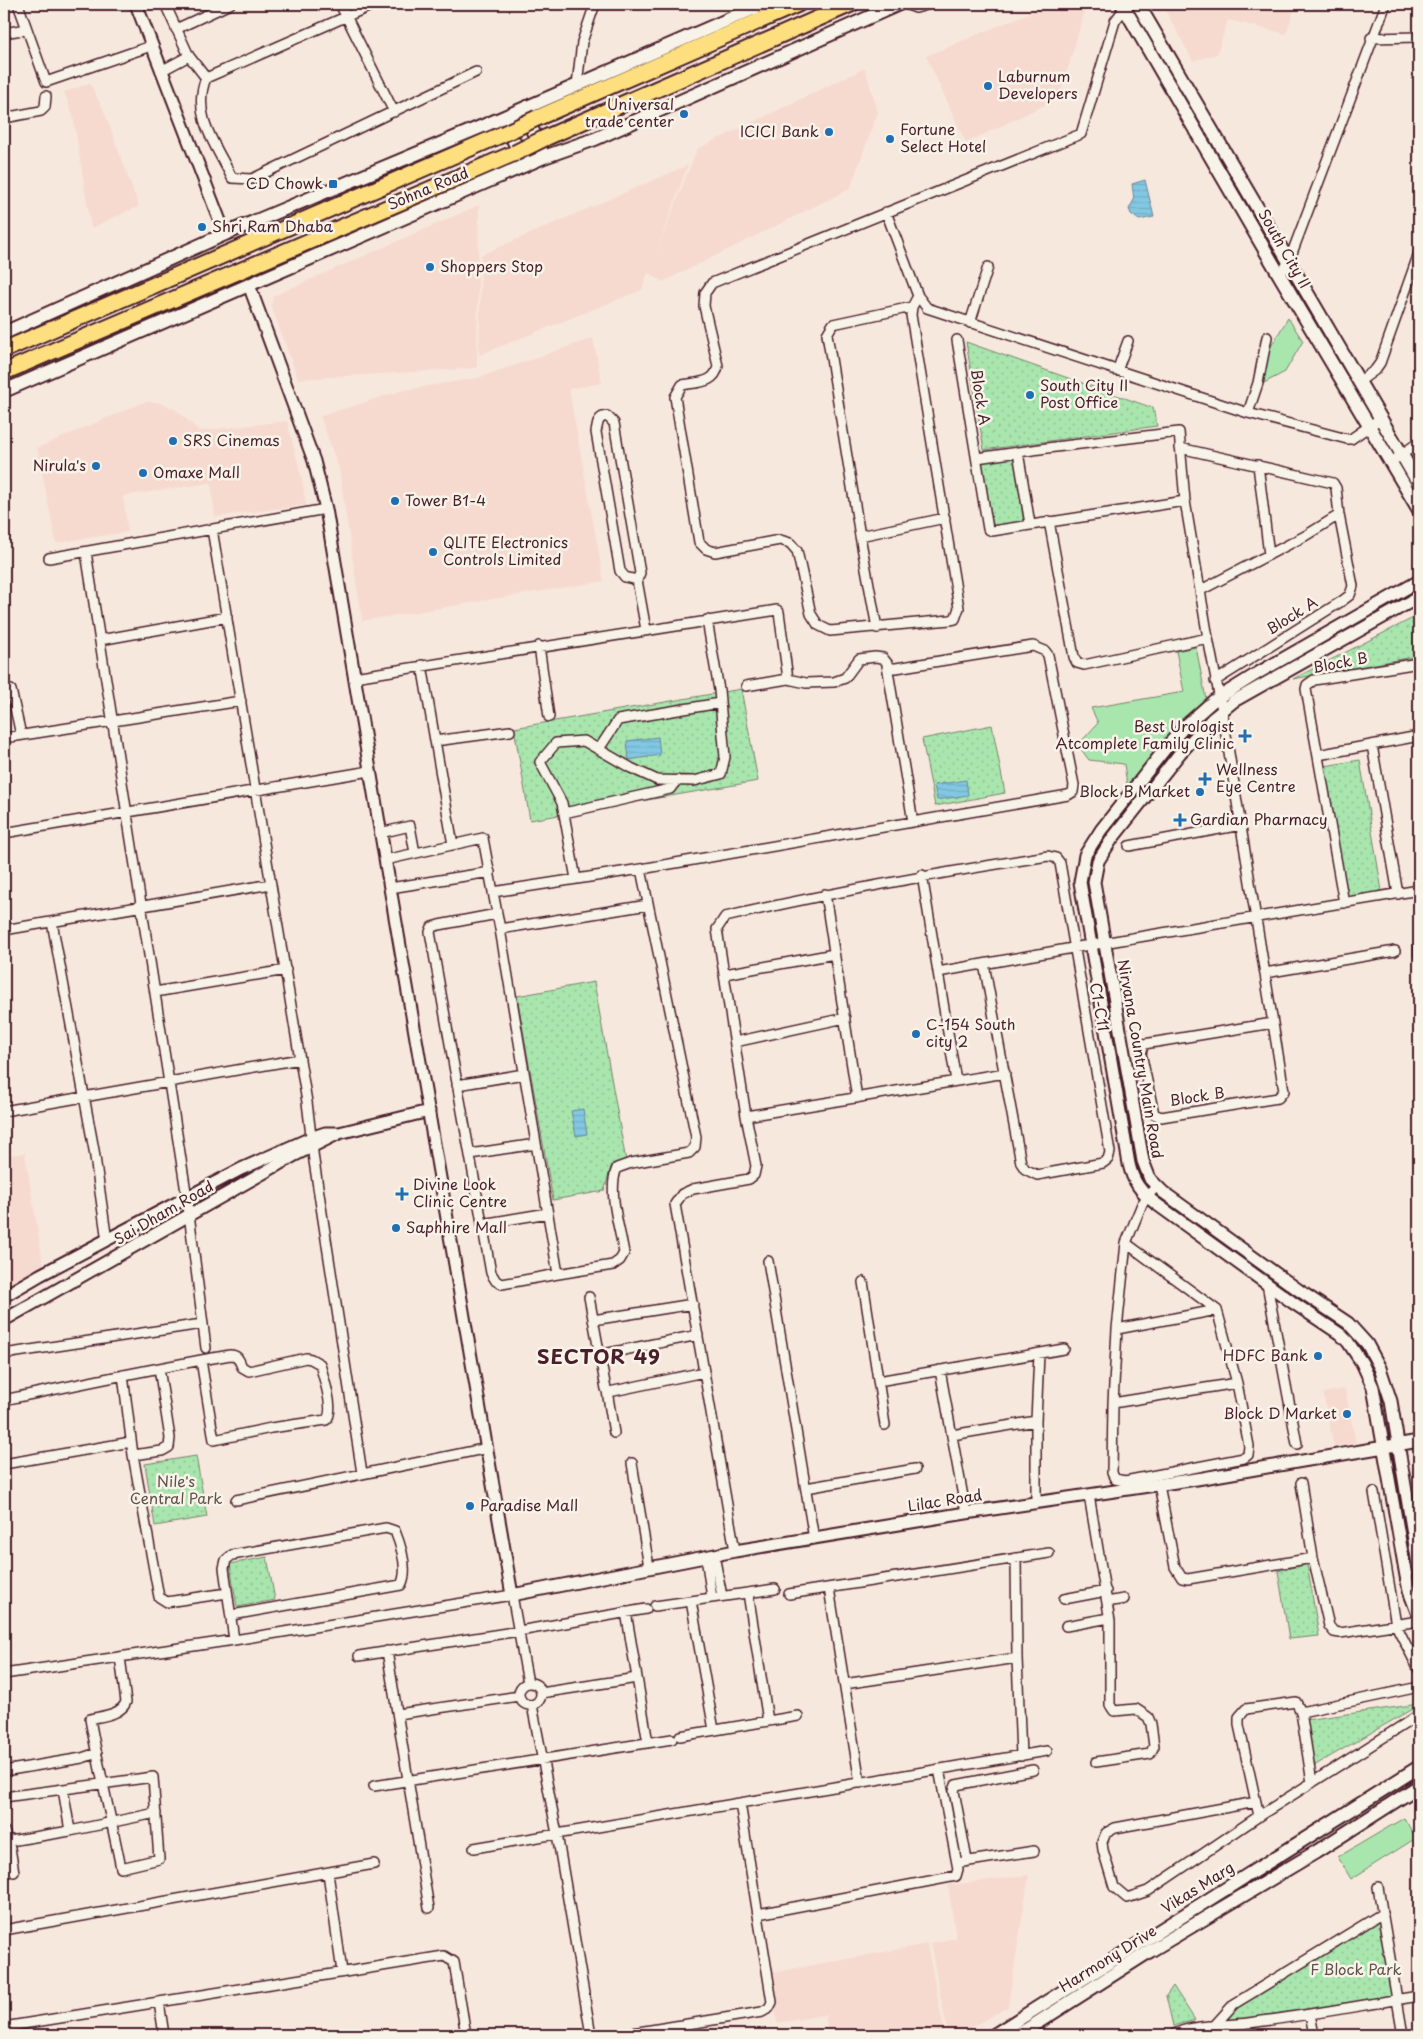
<svg xmlns="http://www.w3.org/2000/svg" width="1423" height="2039" font-family="'Playpen Sans',sans-serif">
<style>
.built{fill:#f6dad0}
.grass{fill:url(#grass-dots);stroke:#79826c}
.garden{fill:#a8e6ae;stroke:#79826c}
.water{fill:url(#water-rules);stroke:#6c8499}
.lines{fill:none;stroke-linecap:round;stroke-linejoin:round}
.minor-casing{stroke:#4a1f2b;stroke-width:12}
.tertiary-casing{stroke:#4a1f2b;stroke-width:15}
.secondary-casing{stroke:#4a1f2b;stroke-width:16}
.trunk-casing{stroke:#4a1f2b;stroke-width:19}
.minor{stroke:#f7f3e8;stroke-width:9}
.tertiary{stroke:#f7f3e8;stroke-width:11}
.secondary{stroke:#f7f3e8;stroke-width:12}
.trunk{stroke:#fedf80;stroke-width:15}
.trunk-bridge-casing{stroke:#4a1f2b;stroke-width:19;stroke-linecap:butt}
.trunk-bridge{stroke:#fedf80;stroke-width:15}
.poi-dot{fill:#1f6fb2;stroke:#f7f3e8;stroke-width:2}
.labels{text-anchor:middle;stroke-width:5;stroke-linejoin:round;paint-order:stroke}
.poi-label{font-size:15px;fill:#4a1f2b;stroke:#f7f3e8;text-anchor:start}
.street-label{font-size:15px;fill:#4a1f2b;stroke:#f7f3e8}
.park-label{font-size:15px;fill:#62514c;stroke:#f7f3e8}
.district-label{font-size:20px;font-weight:bold;letter-spacing:1px;fill:#4a1f2b;stroke:#f7f3e8}
</style>
<defs>
<pattern id="grass-dots" width="8" height="8" patternUnits="userSpaceOnUse" patternTransform="scale(1.25)"><rect width="8" height="8" fill="#a8e6ae"/><path d="M2 2h.1M6 6h.1" fill="none" stroke="#92c596" stroke-width="1.8" stroke-linecap="round"/></pattern>
<pattern id="water-rules" width="6" height="5" patternUnits="userSpaceOnUse" patternTransform="scale(1.25)"><rect width="6" height="5" fill="#82c8e3"/><path d="M0 2.5h6" fill="none" stroke="#72abc3"/></pattern>
</defs>
<rect width="100%" height="100%" fill="#f7e8dd"/>
<filter id="ink" filterUnits="userSpaceOnUse"><feTurbulence type="fractalNoise" baseFrequency=".02" numOctaves="2"/><feDisplacementMap in="SourceGraphic" scale="10" xChannelSelector="R" yChannelSelector="G"/><feConvolveMatrix kernelMatrix="1 2 1 2 8 2 1 2 1" color-interpolation-filters="sRGB"/></filter>
<g filter="url(#ink)">
<!-- built -->
<path class="built" d="M 1050,4 L 1087,4 L 1059,98 L 966,143 L 926,56 Z
M 1162,4 L 1296,4 L 1286,34 L 1228,20 L 1217,54 L 1193,61 Z
M 865,68 L 878,112 L 850,189 L 663,282 L 648,273 L 642,290 L 479,355 L 481,255 L 688,165 L 656,253 L 697,149 Z
M 90,83 L 104,111 L 139,206 L 91,228 L 73,116 L 64,92 Z
M 479,205 L 477,368 L 298,379 L 271,306 L 273,296 Z
M 593,338 L 602,383 L 569,389 L 604,581 L 362,621 L 339,469 L 320,416 L 404,390 L 477,378 Z
M 144,402 L 157,402 L 175,409 L 200,431 L 287,421 L 302,479 L 306,505 L 215,517 L 211,483 L 123,496 L 128,532 L 56,543 L 37,448 Z
M 25,1153 L 44,1269 L 4,1293 L 4,1156 Z
M 1345,1389 L 1356,1443 L 1334,1447 L 1323,1393 Z
M 1029,1875 L 1008,2007 L 958,2035 L 948,2035 L 930,1943 L 956,1938 L 948,1885 Z
M 927,1944 L 945,2035 L 828,2035 L 825,2015 L 777,2023 L 770,1973 Z"/>
<!-- grass -->
<path class="grass" d="M 966,342 L 1153,408 L 1157,426 L 984,450 Z
M 1014,456 L 1024,523 L 992,528 L 981,461 Z
M 1419,615 L 1419,656 L 1293,679 Z
M 741,689 L 758,781 L 530,820 L 514,728 Z
M 992,725 L 1005,793 L 935,806 L 922,739 Z
M 1360,760 L 1382,891 L 1341,898 L 1319,767 Z
M 594,982 L 626,1161 L 612,1164 L 604,1191 L 553,1200 L 517,996 Z
M 196,1456 L 207,1517 L 155,1526 L 145,1464 Z
M 267,1557 L 275,1600 L 237,1607 L 230,1564 Z
M 1307,1564 L 1319,1636 L 1289,1639 L 1278,1571 Z
M 1419,1704 L 1419,1705 L 1312,1767 L 1305,1720 Z
M 1381,1919 L 1393,1996 L 1221,2022 L 1235,2007 Z
M 1173,1986 L 1195,2020 L 1173,2026 L 1166,1996 Z"/>
<!-- garden -->
<path class="garden" d="M 1288,318 L 1303,341 L 1285,372 L 1264,383 L 1267,353 Z
M 1196,647 L 1206,699 L 1164,740 L 1128,791 L 1124,764 L 1089,760 L 1078,745 L 1098,723 L 1091,708 L 1184,692 L 1176,651 Z
M 1404,1818 L 1416,1838 L 1351,1879 L 1338,1857 Z"/>
<!-- water -->
<path class="water" d="M 1145,180 L 1154,217 L 1139,220 L 1131,214 L 1129,209 L 1134,200 L 1132,184 Z
M 658,737 L 660,755 L 629,760 L 627,741 Z
M 966,780 L 968,795 L 937,800 L 934,785 Z
M 583,1109 L 587,1134 L 576,1136 L 571,1111 Z"/>
<g class="lines">
<!-- minor casing -->
<g class="minor-casing">
<path id="minor" d="M 18,4 L 46,82 L 151,46
M 165,4 L 189,56 L 206,78
M 340,4 L 394,112
M 375,4 L 206,78 C 191,115 216,145 232,178 L 252,179 L 476,72
M 905,4 L 916,8 L 930,4
M 176,29 L 230,4
M 4,33 L 27,29
M 1371,38 L 1419,37
M 161,71 L 189,56
M 577,85 L 582,42 L 595,4
M 4,118 L 41,111 L 45,107 L 46,96
M 886,212 L 918,296 L 927,308 L 1248,413
M 1280,276 L 1289,261 L 1386,4
M 918,296 L 912,307 L 911,315 L 959,608 L 955,619 L 950,620 L 830,631 L 818,625 L 811,614 L 797,551 L 790,543 L 780,540 L 715,552 L 706,549 L 699,542 L 675,397 L 682,385 C 697,382 715,384 718,366 L 704,306 L 705,293 L 712,283 L 1081,134 L 1115,21 L 1125,8 L 1130,4
M 970,323 L 988,267
M 1267,337 L 1258,383 L 1248,413 L 1347,439 L 1351,439 L 1381,418
M 957,340 L 988,529 L 992,531 L 1185,501
M 1117,371 L 1128,341
M 1360,381 L 1375,370 L 1380,363 L 1419,253
M 1180,448 L 1333,483 L 1336,488 L 1339,515 L 1353,586 L 1350,595 L 1342,601 L 1215,681
M 1018,452 L 1030,524
M 977,458 L 1047,448 L 1179,432 L 1185,501 L 1208,638 L 1222,710 L 1284,1091 L 1278,1098 L 1161,1117 L 1154,1114 L 1141,1053 L 1144,1044 L 1273,1023
M 1397,458 L 1419,442
M 1258,465 L 1269,555
M 1049,521 L 1074,657 L 1077,663 L 1084,665 L 1208,638
M 212,529 L 307,1102 L 314,1161 L 362,1473
M 860,536 L 945,518
M 86,552 L 187,1198 L 206,1348
M 49,558 L 326,509
M 637,580 L 625,577 L 620,571 L 596,432 C 598,424 597,417 607,416 L 614,423 L 640,573 L 637,580 L 646,630
M 1201,590 L 1305,536 L 1339,515
M 877,628 L 860,536 L 827,334 L 833,324 L 912,307
M 100,640 L 227,617
M 539,646 L 549,717
M 422,665 L 453,845
M 887,665 L 913,822
M 354,677 L 777,610 L 779,612 L 788,679
M 11,690 L 21,735
M 4,738 L 241,701
M 435,741 L 510,731
M 1372,745 L 1398,894
M 599,749 L 618,720 L 720,703
M 1318,755 L 1419,736
M 564,813 L 670,789 L 677,780
M 4,833 L 370,771
M 380,833 L 410,826 L 415,853
M 1129,846 L 1241,825
M 385,860 L 483,838 L 493,892
M 922,875 L 956,1081
M 576,879 L 562,803 L 540,762 L 556,743 L 584,741 L 631,768 L 657,780 L 694,781 L 721,774 L 725,757 L 719,690 L 707,620
M 390,888 L 490,872
M 825,894 L 857,1098
M 1344,903 L 1306,689 L 1307,685 L 1314,680 L 1419,663
M 648,905 L 500,929 L 493,892 L 641,869 L 1068,795 L 1073,792 L 1074,785 L 1048,655 L 1045,651 L 1033,646 L 896,668 L 891,668 L 883,658 L 875,657 L 859,659 L 845,678 L 834,682 L 806,683 L 788,679 L 746,686
M 497,914 L 439,925 L 432,927 L 430,932 L 491,1273 L 496,1281 L 502,1284 L 558,1274 L 500,929
M 52,922 L 94,1150 L 107,1241
M 4,930 L 271,884
M 1091,945 L 1419,890
M 1419,948 L 1419,955
M 938,972 L 1084,946
M 1265,973 L 1395,951
M 725,974 L 834,954
M 155,992 L 286,970
M 735,1042 L 845,1018
M 457,1085 L 524,1074
M 4,1111 L 300,1059
M 746,1116 L 1005,1073
M 470,1154 L 536,1144
M 482,1224 L 548,1213
M 1126,1243 L 1217,1310 L 1237,1383 L 1249,1446 L 1248,1455 L 1244,1458 L 1125,1481 L 1115,1479 L 1112,1473 L 1113,1403 L 1117,1329 L 1126,1243 L 1142,1204 L 1156,1186
M 768,1261 L 814,1539
M 558,1274 L 613,1265 L 620,1260 L 624,1253 C 620,1229 607,1191 617,1168 L 631,1163 L 689,1153 L 695,1147 L 696,1137 L 641,869
M 863,1282 L 885,1425
M 1267,1284 L 1297,1444
M 589,1297 L 606,1389 L 609,1392 L 704,1372
M 593,1320 L 693,1304
M 1117,1329 L 1217,1310
M 4,1354 L 202,1324
M 599,1355 L 698,1335
M 940,1370 L 966,1513
M 123,1375 L 133,1455 L 159,1597 L 167,1602 L 227,1593
M 878,1381 L 1064,1349
M 607,1391 L 614,1433
M 4,1400 C 79,1384 154,1368 230,1355 C 238,1355 239,1360 242,1367 L 249,1371 L 306,1358 L 311,1359 L 320,1364 C 323,1377 336,1411 326,1420 L 271,1428 L 214,1440 L 201,1360
M 1113,1403 L 1237,1383
M 952,1435 L 1036,1421
M 133,1455 L 162,1451 L 169,1447 L 170,1438 L 159,1368
M 632,1463 L 649,1567
M 4,1464 L 131,1442
M 1301,1483 L 1313,1558 L 1329,1626 L 1334,1632 L 1340,1633 L 1419,1621
M 1159,1485 L 1175,1567 L 1182,1578 L 1188,1579 L 1313,1558
M 806,1488 L 915,1469
M 1374,1492 L 1396,1625 L 1419,1670
M 1089,1495 L 1110,1621 L 1110,1705 L 1114,1711 L 1136,1709 L 1148,1717 L 1151,1724 L 1154,1746 L 1150,1754 L 1096,1762
M 236,1500 L 488,1448
M 1036,1502 L 1036,1421 L 1039,1354
M 734,1545 L 675,1204 L 682,1194 L 693,1189 L 749,1179 L 754,1175 L 756,1166 L 746,1116 L 717,929 L 725,917 C 832,892 939,873 1048,856 L 1056,858 L 1060,863 L 1110,1152 L 1108,1159 L 1103,1163 L 1037,1175 L 1025,1169 L 1021,1163 L 984,964
M 714,1555 L 722,1596
M 706,1557 L 712,1598
M 1016,1558 L 1017,1658 L 1021,1756
M 829,1588 L 860,1783
M 748,1593 L 768,1721
M 789,1594 L 1049,1553
M 1064,1599 L 1106,1591
M 691,1601 L 714,1730
M 1107,1602 L 1124,1599
M 655,1606 L 775,1589
M 626,1612 L 648,1743
M 232,1615 L 401,1585 C 409,1570 401,1546 395,1531 L 386,1528 L 232,1555 L 226,1560 L 224,1568 L 234,1640
M 1066,1626 L 1109,1618
M 387,1651 L 429,1908
M 359,1656 L 519,1631 L 646,1609
M 4,1674 L 234,1640 L 512,1595 L 528,1683
M519 1694a11 11 0 1 1 22 0a11 11 0 1 1-22 0Z
M 844,1684 L 1017,1658
M 541,1693 L 637,1678
M 532,1705 L 557,1834 L 591,2035
M 1301,1712 L 1419,1687
M 398,1714 L 519,1696
M 680,1736 L 798,1716
M 4,1771 L 82,1758 L 97,1753
M 374,1786 L 672,1739
M 63,1789 L 70,1831
M 4,1797 L 153,1777 L 159,1859 L 121,1868 C 111,1818 99,1769 90,1719 C 102,1716 121,1715 126,1702 L 120,1657
M 1256,1802 L 1115,1828 L 1106,1833 L 1102,1842 L 1103,1850 L 1114,1887 L 1127,1898 L 1148,1891 L 1259,1816 L 1419,1715
M 1259,1816 L 1239,1725 L 1239,1717 L 1246,1709 L 1296,1702 L 1301,1712 L 1312,1783
M 4,1831 L 10,1848 L 14,1872
M 4,1842 L 70,1831 L 156,1813
M 474,1848 L 1047,1751
M 967,1860 L 954,1791 L 956,1785 L 1033,1770
M 963,1862 L 1034,1851
M 328,1873 L 342,1972
M 1378,1887 L 1403,2035
M 758,1914 L 956,1876 L 958,1869 L 939,1769
M 4,1930 L 374,1864
M 159,2002 L 164,2035
M 1310,2014 L 1314,2035
M 1214,2026 L 1234,2004 L 1383,1913
M 4,2027 L 444,1956 L 454,1962 L 466,2035
M 620,2035 L 762,2012 L 769,2008 L 772,2002 L 740,1803
M 1173,2035 C 1190,2024 1227,2026 1248,2023 C 1305,2016 1362,2005 1419,1996"/>
</g>
<!-- tertiary casing -->
<g class="tertiary-casing">
<path id="tertiary" d="M 136,4 L 225,234
M 249,285 L 314,461 L 326,509 L 390,888 L 512,1595 L 735,1551 L 966,1513 L 1203,1478 L 1419,1441
M 1419,581 L 1258,673 L 1213,701 L 1186,725 L 1169,744 L 1101,830 L 1085,855 L 1080,882 L 1129,1164 C 1133,1182 1141,1192 1155,1203 L 1292,1302 L 1340,1334 L 1348,1342 L 1362,1363 L 1373,1387 L 1406,1576 L 1409,1591 L 1419,1617
M 1419,597 L 1234,701 L 1212,719 L 1180,753 L 1112,839 L 1098,861 L 1094,882 L 1143,1161 L 1150,1179 L 1163,1192 L 1300,1291 L 1348,1323 L 1367,1344 L 1380,1368 L 1391,1401 L 1419,1570
M 4,1296 L 40,1275 L 241,1169 L 313,1137 L 325,1133 L 339,1133 L 429,1111
M 4,1320 L 295,1155 L 339,1133"/>
</g>
<!-- secondary casing -->
<g class="secondary-casing">
<path id="secondary" d="M 1122,4 L 1280,276 L 1419,510
M 1138,4 L 1419,484
M 525,113 L 541,150
M 504,123 L 523,158
M 4,333 L 225,234 L 502,118 L 764,4
M 4,391 L 544,157 L 595,139 L 899,4
M 994,2035 L 1419,1767
M 1018,2035 L 1150,1951 L 1316,1852 L 1419,1786"/>
</g>
<!-- trunk casing -->
<g class="trunk-casing">
<path id="trunk" d="M 537,118 L 798,4
M 545,138 L 851,4
M 4,350 L 503,134
M 4,372 L 515,153"/>
</g>
<!-- minor -->
<use href="#minor" class="minor"/>
<!-- tertiary -->
<use href="#tertiary" class="tertiary"/>
<!-- secondary -->
<use href="#secondary" class="secondary"/>
<!-- trunk -->
<use href="#trunk" class="trunk"/>
<!-- trunk-bridge casing -->
<g class="trunk-bridge-casing">
<path id="trunk-bridge" d="M 503,134 L 537,118
M 515,153 L 545,138"/>
</g>
<!-- trunk-bridge -->
<use href="#trunk-bridge" class="trunk-bridge"/>
</g>
</g>
<!-- markers -->
<g class="poi-dot">
<circle cx="988" cy="86" r="5"/>
<circle cx="684" cy="114" r="5"/>
<circle cx="829" cy="132" r="5"/>
<circle cx="890" cy="139" r="5"/>
<rect x="328" y="179" width="10" height="10" rx="2.5"/>
<circle cx="202" cy="227" r="5"/>
<circle cx="430" cy="267" r="5"/>
<circle cx="1030" cy="395" r="5"/>
<circle cx="173" cy="441" r="5"/>
<circle cx="96" cy="466" r="5"/>
<circle cx="143" cy="473" r="5"/>
<circle cx="395" cy="501" r="5"/>
<circle cx="433" cy="552" r="5"/>
<path d="M1242.5 728.5h5v5h5v5h-5v5h-5v-5h-5v-5h5z"/>
<path d="M1202.5 771.5h5v5h5v5h-5v5h-5v-5h-5v-5h5z"/>
<circle cx="1200" cy="792" r="5"/>
<path d="M1177.5 812.5h5v5h5v5h-5v5h-5v-5h-5v-5h5z"/>
<circle cx="916" cy="1034" r="5"/>
<path d="M399.5 1186.5h5v5h5v5h-5v5h-5v-5h-5v-5h5z"/>
<circle cx="396" cy="1228" r="5"/>
<circle cx="1318" cy="1356" r="5"/>
<circle cx="1347" cy="1414" r="5"/>
<circle cx="470" cy="1506" r="5"/>
</g>
<g class="labels">
<!-- poi labels -->
<g class="poi-label">
<text x="998" y="82">Laburnum<tspan x="998" dy="17">Developers</tspan></text>
<text x="674" y="110" text-anchor="end">Universal<tspan x="674" dy="17">trade center</tspan></text>
<text x="900" y="135">Fortune<tspan x="900" dy="17">Select Hotel</tspan></text>
<text x="819" y="137" text-anchor="end">ICICI Bank</text>
<text x="323" y="189" text-anchor="end">CD Chowk</text>
<text x="212" y="232">Shri Ram Dhaba</text>
<text x="440" y="272">Shoppers Stop</text>
<text x="1040" y="391">South City II<tspan x="1040" dy="17">Post Office</tspan></text>
<text x="183" y="446">SRS Cinemas</text>
<text x="86" y="471" text-anchor="end">Nirula's</text>
<text x="153" y="478">Omaxe Mall</text>
<text x="405" y="506">Tower B1-4</text>
<text x="443" y="548">QLITE Electronics<tspan x="443" dy="17">Controls Limited</tspan></text>
<text x="1234" y="732" text-anchor="end">Best Urologist<tspan x="1234" dy="17">Atcomplete Family Clinic</tspan></text>
<text x="1216" y="775">Wellness<tspan x="1216" dy="17">Eye Centre</tspan></text>
<text x="1190" y="797" text-anchor="end">Block B Market</text>
<text x="1190" y="825">Gardian Pharmacy</text>
<text x="926" y="1030">C-154 South<tspan x="926" dy="17">city 2</tspan></text>
<text x="413" y="1190">Divine Look<tspan x="413" dy="17">Clinic Centre</tspan></text>
<text x="406" y="1233">Saphhire Mall</text>
<text x="1308" y="1361" text-anchor="end">HDFC Bank</text>
<text x="1337" y="1419" text-anchor="end">Block D Market</text>
<text x="480" y="1511">Paradise Mall</text>
</g>
<!-- street labels -->
<g class="street-label">
<text transform="translate(428 189) rotate(-23)" y="5">Sohna Road</text>
<text transform="translate(1284 249) rotate(60)" y="5">South City II</text>
<text transform="translate(980 397) rotate(81)" y="5">Block A</text>
<text transform="translate(1292 616) rotate(-32)" y="5">Block A</text>
<text transform="translate(1340 663) rotate(-11)" y="5">Block B</text>
<text transform="translate(1099 1007) rotate(80)" y="5">C1-C11</text>
<text transform="translate(1140 1059) rotate(80)" y="5">Nirvana Country Main Road</text>
<text transform="translate(1197 1097) rotate(-9)" y="5">Block B</text>
<text transform="translate(164 1213) rotate(-30)" y="5">Sai Dham Road</text>
<text transform="translate(945 1501) rotate(-9)" y="5">Lilac Road</text>
<text transform="translate(1198 1888) rotate(-32)" y="5">Vikas Marg</text>
<text transform="translate(1108 1959) rotate(-32)" y="5">Harmony Drive</text>
</g>
<!-- park labels -->
<g class="park-label">
<text x="176" y="1487">Nile's<tspan x="176" dy="17">Central Park</tspan></text>
<text x="1356" y="1975">F Block Park</text>
</g>
<!-- district labels -->
<g class="district-label">
<text x="599" y="1364">SECTOR 49</text>
</g>
</g>
<!-- margin -->
<rect width="1423" height="2039" fill="none" stroke="#f7f3e8" stroke-width="20"/>
<rect x="10" y="10" width="1403" height="2019" fill="none" stroke="#4a1f2b" stroke-width="2" filter="url(#ink)"/>
</svg>
